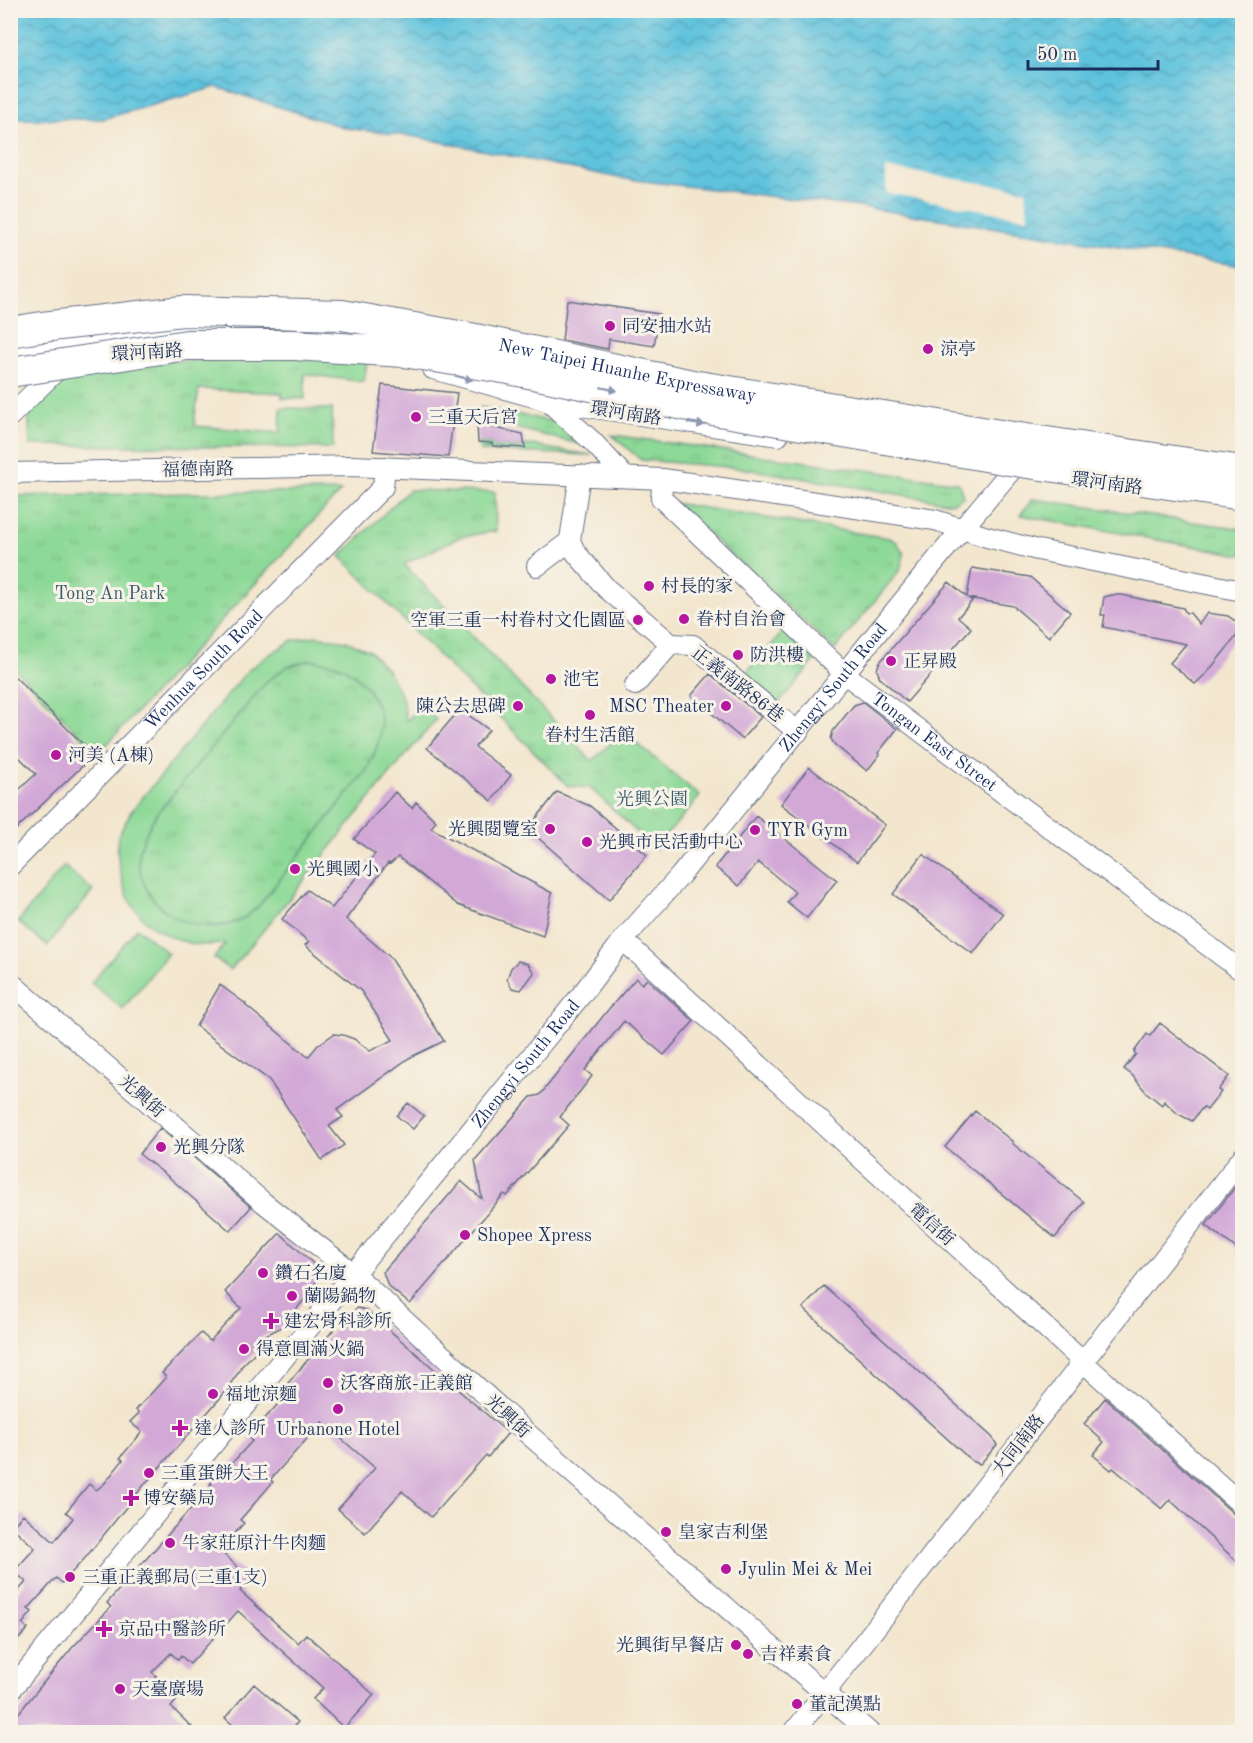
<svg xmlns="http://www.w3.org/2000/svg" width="1253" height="1743" font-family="'Old Standard TT','Noto Serif TC',serif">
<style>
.grass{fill:url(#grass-tufts);stroke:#54847a;stroke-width:1.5}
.garden{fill:#8dd997;stroke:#54847a;stroke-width:1.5;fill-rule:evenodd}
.water{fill:url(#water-waves);stroke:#3d799e;stroke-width:1.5}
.pier{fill:#f3e6ce}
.building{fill:#d2a8d7}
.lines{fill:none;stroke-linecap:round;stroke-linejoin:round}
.minor-casing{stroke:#676f85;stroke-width:22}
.highway-casing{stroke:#676f85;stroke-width:32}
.minor{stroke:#fff;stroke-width:20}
.highway{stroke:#fff;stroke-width:30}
.highway-bridge-casing{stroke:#676f85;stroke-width:32;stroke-linecap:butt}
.highway-bridge{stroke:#fff;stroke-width:30}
.oneway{fill:#8d97ae}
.poi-dot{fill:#b5179e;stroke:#f7f3e8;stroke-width:2}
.labels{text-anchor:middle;stroke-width:6;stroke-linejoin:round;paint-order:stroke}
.poi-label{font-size:18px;fill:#1b2f5e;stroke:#f7f3e8;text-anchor:start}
.street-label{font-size:18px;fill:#1b2f5e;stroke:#f7f3e8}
.park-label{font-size:18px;fill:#385a6c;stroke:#f7f3e8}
</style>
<defs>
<pattern id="grass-tufts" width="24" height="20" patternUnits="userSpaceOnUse" patternTransform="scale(1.5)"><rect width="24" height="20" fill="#8dd997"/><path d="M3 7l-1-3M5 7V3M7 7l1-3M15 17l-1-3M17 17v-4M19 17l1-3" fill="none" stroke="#79bb85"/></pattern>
<pattern id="water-waves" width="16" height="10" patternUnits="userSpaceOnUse" patternTransform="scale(1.5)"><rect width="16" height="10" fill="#5fc3dd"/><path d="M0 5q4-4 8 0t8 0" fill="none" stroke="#4e9fb6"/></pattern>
</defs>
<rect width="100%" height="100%" fill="#f7f3e8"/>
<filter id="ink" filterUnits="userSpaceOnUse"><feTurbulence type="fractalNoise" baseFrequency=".0167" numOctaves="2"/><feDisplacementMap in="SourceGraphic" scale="12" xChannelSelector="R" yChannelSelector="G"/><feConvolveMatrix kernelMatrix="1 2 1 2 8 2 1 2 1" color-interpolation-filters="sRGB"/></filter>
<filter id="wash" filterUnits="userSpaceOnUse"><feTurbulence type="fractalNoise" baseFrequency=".008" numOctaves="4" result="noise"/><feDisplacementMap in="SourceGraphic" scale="24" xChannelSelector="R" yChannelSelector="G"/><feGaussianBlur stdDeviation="1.35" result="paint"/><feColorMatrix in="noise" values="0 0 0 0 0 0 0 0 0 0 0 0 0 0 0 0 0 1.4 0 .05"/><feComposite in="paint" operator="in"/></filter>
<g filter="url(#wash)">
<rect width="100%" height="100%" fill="#f3e6ce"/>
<!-- grass -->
<path class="grass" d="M 311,356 L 367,363 L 364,382 L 305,374 L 305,399 L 282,398 L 282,393 L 199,389 L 195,415 L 195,426 L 280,433 L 281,408 L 332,409 L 333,448 L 30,445 L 28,406 L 70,365 Z
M 481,407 L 555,422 L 579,444 L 479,419 Z
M 612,435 L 959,483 L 963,497 L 952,503 L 740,468 L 641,460 Z
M 478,442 L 492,443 L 494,446 L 525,448 L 525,445 L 542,446 L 545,448 L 592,455 L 480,451 Z
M 409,490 L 495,492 L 496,531 L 460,537 L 404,564 L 592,761 L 623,732 L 700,796 L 655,849 L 590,788 L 568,786 L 340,556 Z
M 341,491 L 98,754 L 11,665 L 11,496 Z
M 1033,499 L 1242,529 L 1242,555 L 1020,515 Z
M 674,503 L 889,538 L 897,542 L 904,554 L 900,570 L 835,650 Z
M 784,631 L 815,660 L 777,705 L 743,676 Z
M 311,660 C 320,662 330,662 338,665 C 362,675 381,701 381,727 C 380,743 373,757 366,771 L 258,907 C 252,912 246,918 239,921 C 197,938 145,913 139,865 C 137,849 147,831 154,817 L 267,681 L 288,666 Z"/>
<!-- garden -->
<path class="garden" d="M 316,636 L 346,641 L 370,651 L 388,671 L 402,697 L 406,721 L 423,704 L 436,720 C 365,801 301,888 230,970 L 214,958 L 225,944 C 215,944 203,946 193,944 C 152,934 127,912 120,870 C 118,860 116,848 118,838 C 121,829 127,821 130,813 L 248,670 L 270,654 L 293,640 ZM 311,660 C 320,662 330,662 338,665 C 362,675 381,701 381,727 C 380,743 373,757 366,771 L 258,907 C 252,912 246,918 239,921 C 197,938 145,913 139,865 C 137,849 147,831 154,817 L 267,681 L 288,666 Z
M 64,866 L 93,891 L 47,946 L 18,922 Z
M 137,928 L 168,953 L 123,1009 L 91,983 Z"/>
<!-- water -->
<path class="water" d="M 10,11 L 1242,11 L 1242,266 L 868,208 L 619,178 L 417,137 L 346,128 L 216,87 L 103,119 L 11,119 Z"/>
<!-- pier -->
<path class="pier" d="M 886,168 L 1026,190 L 1028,218 L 886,193 Z"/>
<g id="blocks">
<!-- building -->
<path class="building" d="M 567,300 L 659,314 L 654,346 L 609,339 L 608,349 L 562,340 Z
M 382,385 L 457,393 L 448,457 L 373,451 Z
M 477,424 L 523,434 L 525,448 L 493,446 L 492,443 L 478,442 Z
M 972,568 L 1030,577 L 1070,612 L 1049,637 L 1013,606 L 968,598 L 972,601 L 958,617 L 971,628 L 907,702 L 880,678 L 877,670 L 879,663 L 949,582 L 967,597 Z
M 1112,595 L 1122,595 L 1183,608 L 1186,613 L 1190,613 L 1199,624 L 1207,613 L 1228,616 L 1239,624 L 1239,633 L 1207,673 L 1195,684 L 1170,663 L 1186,644 L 1103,627 L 1105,615 L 1101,615 L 1104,597 Z
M 10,672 L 94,755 L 10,835 L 10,798 L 36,774 L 10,748 Z
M 710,674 L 761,717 L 742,739 L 691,696 Z
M 863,702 L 897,729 L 878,753 L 880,754 L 867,771 L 835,745 L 831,739 L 833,731 L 854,705 Z
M 460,709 L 489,730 L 475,747 L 511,775 L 492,801 L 427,748 Z
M 809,767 L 885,825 L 857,862 L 781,804 Z
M 395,792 L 412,808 L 416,802 L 436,821 L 431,828 L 552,893 L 543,936 L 458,905 L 398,857 L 390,864 L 388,863 L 346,919 L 391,958 L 444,1041 L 409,1058 L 337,1110 L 343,1117 L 329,1126 L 344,1145 L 322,1160 L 269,1080 L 196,1026 L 220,985 L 246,1004 L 245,1005 L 308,1057 L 318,1045 L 334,1034 L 343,1035 L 354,1039 L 370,1051 L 393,1040 L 361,991 L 305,945 L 309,942 L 282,919 L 307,890 L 332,908 L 375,854 L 354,839 Z
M 557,792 L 590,806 L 647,855 L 609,900 L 528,829 Z
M 756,816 L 837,880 L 807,918 L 787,902 L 795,892 L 758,862 L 739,886 L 715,867 Z
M 923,854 L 1003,914 L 973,954 L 893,894 Z
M 518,961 L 528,964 L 534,973 L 521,990 L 512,988 L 507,979 L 511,968 Z
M 636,978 L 642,984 L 647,979 L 694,1021 L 664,1055 L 624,1021 L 585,1070 L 592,1076 L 560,1117 L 569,1125 L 507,1196 L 504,1194 L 410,1304 L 388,1286 L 383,1272 L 461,1181 L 482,1199 L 475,1160 L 531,1097 L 540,1095 L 608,1010 Z
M 1160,1023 L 1229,1076 L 1218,1090 L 1221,1092 L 1207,1110 L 1203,1107 L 1192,1121 L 1178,1114 L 1164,1101 L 1162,1105 L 1146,1092 L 1132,1075 L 1124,1069 L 1136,1054 L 1134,1052 L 1147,1034 L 1150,1036 Z
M 408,1103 L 424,1116 L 413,1129 L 397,1116 Z
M 975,1111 L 1013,1142 L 1012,1143 L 1084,1202 L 1055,1238 L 945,1147 Z
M 160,1128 L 251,1207 L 230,1231 L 170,1178 L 139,1154 Z
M 1242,1178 L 1242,1253 L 1206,1225 Z
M 280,1233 L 316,1266 L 317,1279 L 313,1289 L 282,1327 L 260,1338 L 265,1342 L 240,1368 L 241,1369 L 228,1387 L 229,1388 L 144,1485 L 86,1557 L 62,1583 L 56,1578 L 28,1609 L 32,1612 L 22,1624 L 28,1629 L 10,1648 L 10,1600 L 26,1582 L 14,1571 L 35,1548 L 12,1527 L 23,1514 L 54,1542 L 73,1518 L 66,1512 L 89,1484 L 96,1490 L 104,1484 L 123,1460 L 120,1458 L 142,1432 L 130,1422 L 139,1413 L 136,1410 L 166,1377 L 162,1373 L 201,1333 L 210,1341 L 241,1308 L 225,1292 Z
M 824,1286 L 992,1437 L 997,1445 L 980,1464 L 972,1461 L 803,1308 Z
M 358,1308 L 366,1310 L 508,1433 L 488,1457 L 486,1455 L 431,1517 L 402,1491 L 365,1533 L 338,1509 L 375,1468 L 322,1422 L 270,1480 L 273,1482 L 240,1520 L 244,1523 L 219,1550 L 251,1579 L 240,1591 L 298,1643 L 306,1634 L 374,1695 L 344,1728 L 313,1699 L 323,1688 L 238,1611 L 190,1664 L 181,1656 L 178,1660 L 171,1653 L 152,1672 L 179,1698 L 171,1707 L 197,1732 L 10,1732 L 10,1724 L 26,1704 L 72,1648 L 111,1607 L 107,1603 L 212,1485 L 210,1484 L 222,1471 L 224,1472 L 252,1441 L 248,1437 L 288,1393 L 283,1389 L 346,1315 Z
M 1105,1398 L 1234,1514 L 1242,1517 L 1242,1566 L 1170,1500 L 1162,1509 L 1113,1468 L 1111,1470 L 1093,1455 L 1104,1442 L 1084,1424 Z
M 254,1684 L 298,1722 L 295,1725 L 304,1732 L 241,1732 L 225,1718 Z"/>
</g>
</g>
<g filter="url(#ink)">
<use href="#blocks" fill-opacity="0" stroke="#676f85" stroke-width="1.5"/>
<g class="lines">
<!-- minor casing -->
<g class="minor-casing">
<g id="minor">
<path d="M 433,369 L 548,401 L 778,436"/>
<path d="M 548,401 L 593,442 L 625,477"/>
<path d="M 10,416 L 64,363"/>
<path d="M 10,473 L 352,466 L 663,479 L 935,520 L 987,537 L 1038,550 L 1242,591"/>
<path d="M 580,475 L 571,533 L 570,541 L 576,553 L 606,588 L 671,644 L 693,645 L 798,732"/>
<path id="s1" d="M 663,479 L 661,498 L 845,674 L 956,758 L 1242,971"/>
<path d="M 537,566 L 570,541"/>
<path d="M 635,685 L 671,644"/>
<path id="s2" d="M 10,866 L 383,487 L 385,467"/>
<path d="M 623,940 L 1082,1361 L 1242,1505"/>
<path d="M 10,982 L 264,1203 L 353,1273 L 527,1433 L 869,1732"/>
<path id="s3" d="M 10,1691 L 447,1160 L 582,994 L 623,940 L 680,876 L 937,559 L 1025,454"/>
<path d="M 794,1732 L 1242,1158"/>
</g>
</g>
<!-- highway casing -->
<g class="highway-casing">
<path id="highway" d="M 10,349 L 164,328 L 259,328 L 346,331 L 389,337"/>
</g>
<!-- minor -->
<use href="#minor" class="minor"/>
<!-- highway -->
<use href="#highway" class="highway"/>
<!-- highway-bridge casing -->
<g class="highway-bridge-casing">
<g id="highway-bridge">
<path id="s4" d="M 10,332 L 42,327 L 183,311 L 342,315 L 470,338 L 692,385 L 1013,437 L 1242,471"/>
<path d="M 10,372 L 187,345 L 294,345 L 404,352 L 509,369 L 689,406 L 1009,460 L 1242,495"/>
</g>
</g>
<!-- highway-bridge -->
<use href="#highway-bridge" class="highway-bridge"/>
</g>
<!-- one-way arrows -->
<defs><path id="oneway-solid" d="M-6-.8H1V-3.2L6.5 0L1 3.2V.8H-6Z" transform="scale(1.5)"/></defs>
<g class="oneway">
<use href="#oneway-solid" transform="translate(464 378) rotate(15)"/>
<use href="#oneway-solid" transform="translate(609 389) rotate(12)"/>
<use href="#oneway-solid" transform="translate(696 424) rotate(8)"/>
</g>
</g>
<!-- markers -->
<g class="poi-dot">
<circle cx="610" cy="326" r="6"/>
<circle cx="928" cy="349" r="6"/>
<circle cx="416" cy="417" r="6"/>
<circle cx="649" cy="586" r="6"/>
<circle cx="684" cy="619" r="6"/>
<circle cx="638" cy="620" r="6"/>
<circle cx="738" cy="655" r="6"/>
<circle cx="891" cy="661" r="6"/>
<circle cx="551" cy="679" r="6"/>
<circle cx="518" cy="706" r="6"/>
<circle cx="726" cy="706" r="6"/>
<circle cx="590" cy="715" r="6"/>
<circle cx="56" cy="755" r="6"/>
<circle cx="550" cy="829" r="6"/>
<circle cx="755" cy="830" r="6"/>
<circle cx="587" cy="842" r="6"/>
<circle cx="295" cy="869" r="6"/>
<circle cx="161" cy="1147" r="6"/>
<circle cx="465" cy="1235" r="6"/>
<circle cx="263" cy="1273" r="6"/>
<circle cx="292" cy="1296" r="6"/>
<path d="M268 1312h6v6h6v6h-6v6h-6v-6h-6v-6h6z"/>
<circle cx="244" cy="1349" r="6"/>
<circle cx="328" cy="1383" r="6"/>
<circle cx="213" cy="1394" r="6"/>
<circle cx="338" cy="1409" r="6"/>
<path d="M177 1419h6v6h6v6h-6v6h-6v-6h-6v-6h6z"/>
<circle cx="149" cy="1473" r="6"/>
<path d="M128 1489h6v6h6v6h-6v6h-6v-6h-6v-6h6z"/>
<circle cx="666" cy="1532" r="6"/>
<circle cx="170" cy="1543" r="6"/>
<circle cx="726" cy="1569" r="6"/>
<circle cx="70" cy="1577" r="6"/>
<path d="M101 1620h6v6h6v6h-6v6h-6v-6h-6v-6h6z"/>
<circle cx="736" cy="1645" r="6"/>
<circle cx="748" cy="1654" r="6"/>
<circle cx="120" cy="1689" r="6"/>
<circle cx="797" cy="1704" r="6"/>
</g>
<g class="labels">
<!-- poi labels -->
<g class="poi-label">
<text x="622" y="332">同安抽水站</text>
<text x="940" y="355">涼亭</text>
<text x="428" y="423">三重天后宮</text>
<text x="661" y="592">村長的家</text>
<text x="696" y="625">眷村自治會</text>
<text x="626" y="626" text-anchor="end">空軍三重一村眷村文化園區</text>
<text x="750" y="661">防洪樓</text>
<text x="903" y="667">正昇殿</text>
<text x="563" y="685">池宅</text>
<text x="506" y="712" text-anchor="end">陳公去思碑</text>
<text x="714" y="712" text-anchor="end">MSC Theater</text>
<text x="590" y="741" text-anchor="middle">眷村生活館</text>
<text x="68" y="761">河美 (A棟)</text>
<text x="538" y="835" text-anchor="end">光興閱覽室</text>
<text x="767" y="836">TYR Gym</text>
<text x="599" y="848">光興市民活動中心</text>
<text x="307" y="875">光興國小</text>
<text x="173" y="1153">光興分隊</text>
<text x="477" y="1241">Shopee Xpress</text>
<text x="275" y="1279">鑽石名廈</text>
<text x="304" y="1302">蘭陽鍋物</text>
<text x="284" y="1327">建宏骨科診所</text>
<text x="256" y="1355">得意圓滿火鍋</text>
<text x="340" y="1389">沃客商旅-正義館</text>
<text x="225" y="1400">福地涼麵</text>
<text x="194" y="1434">達人診所</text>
<text x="338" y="1435" text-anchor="middle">Urbanone Hotel</text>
<text x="161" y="1479">三重蛋餅大王</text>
<text x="143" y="1504">博安藥局</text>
<text x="678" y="1538">皇家吉利堡</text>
<text x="182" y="1549">牛家莊原汁牛肉麵</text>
<text x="738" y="1575">Jyulin Mei &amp; Mei</text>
<text x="82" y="1583">三重正義郵局(三重1支)</text>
<text x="118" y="1635">京品中醫診所</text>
<text x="724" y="1651" text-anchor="end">光興街早餐店</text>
<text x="760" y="1660">吉祥素食</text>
<text x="132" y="1695">天臺廣場</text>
<text x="809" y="1710">董記漢點</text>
</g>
<!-- street labels -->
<g class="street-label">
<text transform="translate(147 352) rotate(-3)" y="6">環河南路</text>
<text dy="6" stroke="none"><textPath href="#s4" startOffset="624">New Taipei Huanhe Expressaway</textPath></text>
<text transform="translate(626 413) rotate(9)" y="6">環河南路</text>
<text transform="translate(198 469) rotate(-1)" y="6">福德南路</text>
<text transform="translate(1107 483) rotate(8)" y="6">環河南路</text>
<text dy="6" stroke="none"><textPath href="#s2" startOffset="276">Wenhua South Road</textPath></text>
<text transform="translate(738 684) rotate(38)" y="6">正義南路86巷</text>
<text dy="6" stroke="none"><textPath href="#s3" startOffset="1298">Zhengyi South Road</textPath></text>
<text dy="6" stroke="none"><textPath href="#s1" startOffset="386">Tongan East Street</textPath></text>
<text dy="6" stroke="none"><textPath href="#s3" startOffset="812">Zhengyi South Road</textPath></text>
<text transform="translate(142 1096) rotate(41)" y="6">光興街</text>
<text transform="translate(932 1224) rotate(42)" y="6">電信街</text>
<text transform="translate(508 1416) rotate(43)" y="6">光興街</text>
<text transform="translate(1018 1445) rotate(-52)" y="6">大同南路</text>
</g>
<!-- park labels -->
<g class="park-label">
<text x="110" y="599">Tong An Park</text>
<text x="652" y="805">光興公園</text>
</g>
</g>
<!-- margin -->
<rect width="1253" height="1743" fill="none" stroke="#f7f3e8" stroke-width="36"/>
<!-- scale -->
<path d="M1028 60v9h130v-9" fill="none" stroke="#1b2f5e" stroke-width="3"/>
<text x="1037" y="60" font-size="18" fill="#1b2f5e" stroke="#f7f3e8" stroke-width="4.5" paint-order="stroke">50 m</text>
</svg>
